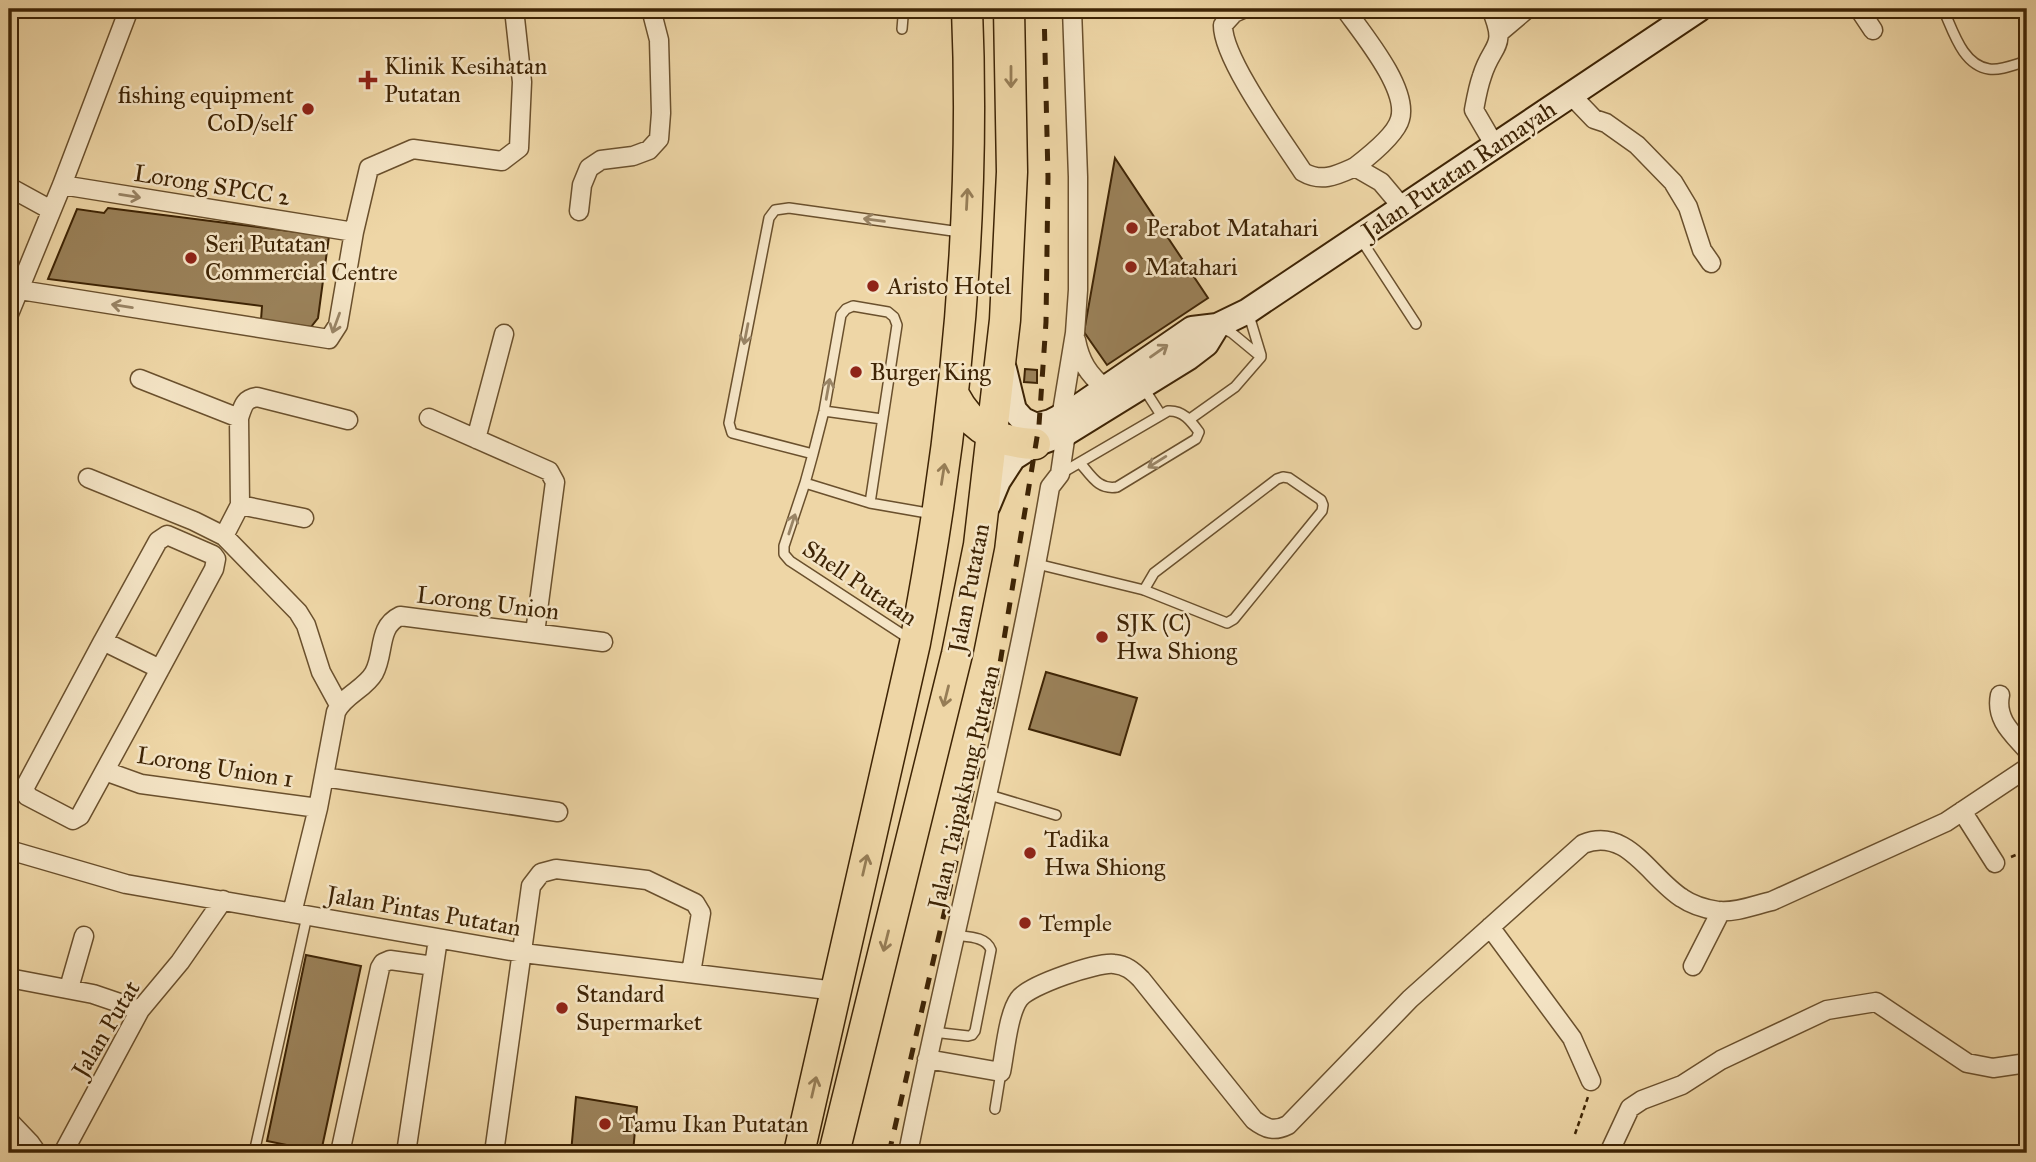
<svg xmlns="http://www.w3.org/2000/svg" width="2036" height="1162" font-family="'IM FELL Great Primer',serif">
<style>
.building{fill:#9a8159;stroke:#3e2405;stroke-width:2}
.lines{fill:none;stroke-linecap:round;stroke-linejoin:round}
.service-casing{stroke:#6a502d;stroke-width:12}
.minor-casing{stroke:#6a502d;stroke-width:21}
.secondary-casing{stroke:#3e2405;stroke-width:28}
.trunk-casing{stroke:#3e2405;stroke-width:33}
.path{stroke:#3e2405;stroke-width:2.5;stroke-dasharray:5 3.5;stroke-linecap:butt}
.service{stroke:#f4e4c5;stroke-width:9}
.minor{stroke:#f4e4c5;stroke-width:18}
.secondary{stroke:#f4e4c5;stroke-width:24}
.trunk{stroke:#eed6a6;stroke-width:30}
.rail{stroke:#3e2405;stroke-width:5;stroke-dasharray:12 12;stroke-linecap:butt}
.oneway{stroke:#967d56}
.oneway2{stroke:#998465}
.poi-dot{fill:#8f2418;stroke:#f4e4c5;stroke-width:2.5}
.labels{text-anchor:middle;stroke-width:5;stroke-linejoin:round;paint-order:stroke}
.poi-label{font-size:24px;fill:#3e2405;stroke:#f4e4c5;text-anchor:start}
.street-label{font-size:24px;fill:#3e2405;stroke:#f4e4c5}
</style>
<rect width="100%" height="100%" fill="#eed6a6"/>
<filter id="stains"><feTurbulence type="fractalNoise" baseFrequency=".00286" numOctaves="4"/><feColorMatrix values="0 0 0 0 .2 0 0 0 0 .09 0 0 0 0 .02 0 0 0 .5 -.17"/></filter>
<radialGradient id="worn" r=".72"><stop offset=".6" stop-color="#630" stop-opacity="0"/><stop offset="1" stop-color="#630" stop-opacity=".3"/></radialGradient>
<!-- building -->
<path class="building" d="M 1115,158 L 1208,298 L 1107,365 L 1084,332 Z
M 108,208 L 329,236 L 318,318 L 311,327 L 261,320 L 262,306 L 48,279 L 77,209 L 104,213 Z
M 1025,369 L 1037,370 L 1037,383 L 1024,382 Z
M 1046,672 L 1137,698 L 1120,755 L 1029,729 Z
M 306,955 L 361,966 L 321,1152 L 267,1141 Z
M 576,1097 L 637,1107 L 633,1153 L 571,1153 Z"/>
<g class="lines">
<!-- service casing -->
<g class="service-casing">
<path id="service" d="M 1943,9 C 1953,30 1962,65 1989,69 C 2000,71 2016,64 2027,61
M 902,29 L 903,17 L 910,9
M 1360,238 L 1416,324
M 1248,312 L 1261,355
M 1220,327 L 1232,333 L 1261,357
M 1143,387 L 1161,415
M 824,411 L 882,419
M 1190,419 L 1235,387 L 1261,357
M 1060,474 L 1168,411 C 1183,410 1191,421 1199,432 L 1196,439 L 1117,487 C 1099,490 1092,477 1081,464
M 805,483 L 813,454
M 870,503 L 897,325 L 894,317 L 888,312 L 853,306 L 846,309 L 841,315 L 824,411 L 813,454 L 732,433 L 729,423 L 769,218 L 775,210 L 789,208 L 960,232
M 1037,564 L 1144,590 L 1227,623 L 1234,619 L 1322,511 L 1323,505 L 1321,500 L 1289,478 L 1283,477 L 1277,479 L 1154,573 L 1144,590
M 911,640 L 790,561 L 784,554 L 784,546 L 805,483 L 870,503 L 933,514
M 986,794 L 1056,815
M 933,1032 L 968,1036 L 972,1035 L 975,1031 L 991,950 C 986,936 967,937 954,935
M 995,1109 L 1001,1072
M 254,1153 L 307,916"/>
</g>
<!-- minor casing -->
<g class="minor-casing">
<path id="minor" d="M 1243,9 L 1234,13 L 1223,25 C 1222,58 1283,141 1303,172 C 1322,183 1337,175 1355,167 L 1381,182 L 1402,207
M 1345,9 C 1362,33 1409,89 1400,119 C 1396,135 1368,157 1355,167
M 1491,9 C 1508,49 1492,43 1482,76 C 1478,87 1476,99 1474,110 L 1495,146
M 1859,9 L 1873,30
M 1500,32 L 1527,9
M 1571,95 L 1594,119 L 1606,123 L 1637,145 L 1673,182 L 1688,207 L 1702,250 L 1711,263
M 62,185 L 354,232
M 9,187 L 51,210
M 579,211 L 582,185 L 589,168 L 601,160 L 633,156 L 649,150 L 659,139 L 661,113 L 659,40 L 651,9
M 20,290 L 329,339 L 338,325 L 354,232 L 369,168 L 413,149 L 502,161 L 519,148 L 522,82 L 514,9
M 9,314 L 62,185 L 129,9
M 1076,340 C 1080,361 1088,374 1105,388
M 140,379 L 239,418 L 240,505 L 224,536
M 239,418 C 243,406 244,399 257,397 L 348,420
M 429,418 L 549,471 L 555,482 L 535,633
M 1061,418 L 1075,333 L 1078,290 L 1078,177 L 1072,9
M 476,439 L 504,334
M 88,478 L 194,521 L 224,536 L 298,612 L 306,625 L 321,672 L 339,705
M 240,505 L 304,518
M 103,641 L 25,787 L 27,796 L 73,820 L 80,816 C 125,734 170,651 214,569 L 216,559 L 213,555 L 167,535 L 158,541 L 103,641 L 160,669
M 2000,695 C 1995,719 2012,733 2027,750
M 105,771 L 141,784 L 318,808
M 324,777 L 558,812
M 1962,811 L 1995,863
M 9,850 L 126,884 L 523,953 L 836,991
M 292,913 L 318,808 L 336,712 C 344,695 365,689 374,673 C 385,653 377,627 400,616 L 603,642
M 1490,927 L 1572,1038 L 1591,1081
M 1693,966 L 1721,911
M 9,978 L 93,994 L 140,1010
M 69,988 L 84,936
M 927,1059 L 1001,1072 C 1005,1052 1008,1014 1019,999 C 1029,985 1097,962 1114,964 C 1126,965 1133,971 1141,979 L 1254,1120 C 1266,1129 1274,1132 1288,1125 L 1410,999 L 1583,844 C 1627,826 1650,878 1682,898 C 1692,905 1706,909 1718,911 C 1735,913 1755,905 1772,901 L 1946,822 L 2027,768
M 9,1121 L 30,1143 L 37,1153
M 63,1153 L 140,1010 L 180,962 L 223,900
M 340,1153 L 380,968 L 383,963 L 390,960 L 434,966
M 406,1153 L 438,939
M 494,1153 L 531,886 L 541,873 L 556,869 L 647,880 L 695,903 L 701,913 L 691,973
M 908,1153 C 952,931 1012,711 1050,487 L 1060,474 L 1066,433
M 1609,1153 L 1630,1108 L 1642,1100 L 1682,1085 L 1721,1060 L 1827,1010 L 1876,1002 L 1967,1063 L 1993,1068 L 2027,1063"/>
</g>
<!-- secondary casing -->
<g class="secondary-casing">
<path id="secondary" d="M 1004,369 L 1014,410 L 1023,420 L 1034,425 L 1039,425 L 1051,422 L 1074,410 L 1192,329 L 1217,326 L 1248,311 L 1699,9
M 988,505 L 998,481 L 1013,458 L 1035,444 L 1066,433 L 1189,357 L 1206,344 L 1217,326"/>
</g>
<!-- trunk casing -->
<g class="trunk-casing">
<path id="trunk" d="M 954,395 C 971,428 998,443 1035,444
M 799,1153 L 915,643 C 955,434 976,222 967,9
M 834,1153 L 957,654 L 979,545 L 1005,320 L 1012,172 L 1009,9"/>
</g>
<!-- path -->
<path class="path" d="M 2011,857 L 2027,850
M 1575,1134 L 1588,1097"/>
<!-- service -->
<use href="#service" class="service"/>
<!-- minor -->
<use href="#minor" class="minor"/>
<!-- secondary -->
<use href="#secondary" class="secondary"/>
<!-- trunk -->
<use href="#trunk" class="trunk"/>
<!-- rail -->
<path class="rail" d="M 889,1153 L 996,688 L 1039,425 L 1046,322 L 1048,177 L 1044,9"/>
</g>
<!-- one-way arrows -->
<defs><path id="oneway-shaft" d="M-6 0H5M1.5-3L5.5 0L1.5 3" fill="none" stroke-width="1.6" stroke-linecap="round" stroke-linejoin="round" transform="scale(1.75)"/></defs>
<g class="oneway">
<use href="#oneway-shaft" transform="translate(1011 77) rotate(90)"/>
<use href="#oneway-shaft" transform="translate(967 199) rotate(-87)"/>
<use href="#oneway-shaft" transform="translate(943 474) rotate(-81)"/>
<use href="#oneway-shaft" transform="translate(946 696) rotate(104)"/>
<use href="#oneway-shaft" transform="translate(865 865) rotate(-77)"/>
<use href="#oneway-shaft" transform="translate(886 941) rotate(104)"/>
<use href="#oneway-shaft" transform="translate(814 1087) rotate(-77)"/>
</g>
<g class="oneway2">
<use href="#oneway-shaft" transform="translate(130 196) rotate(9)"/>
<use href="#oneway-shaft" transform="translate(874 220) rotate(-172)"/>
<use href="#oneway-shaft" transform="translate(122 306) rotate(-171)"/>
<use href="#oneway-shaft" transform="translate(336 323) rotate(110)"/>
<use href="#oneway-shaft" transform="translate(746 334) rotate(101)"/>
<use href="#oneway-shaft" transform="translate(1159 351) rotate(-35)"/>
<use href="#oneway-shaft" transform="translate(828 389) rotate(-80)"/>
<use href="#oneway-shaft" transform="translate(1157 462) rotate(148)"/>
<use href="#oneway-shaft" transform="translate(792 524) rotate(-72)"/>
</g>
<!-- markers -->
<g class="poi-dot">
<path d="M364.5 69.5h7v7h7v7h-7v7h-7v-7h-7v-7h7z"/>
<circle cx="308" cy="109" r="7"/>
<circle cx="1132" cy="228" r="7"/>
<circle cx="191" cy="258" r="7"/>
<circle cx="1131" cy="267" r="7"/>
<circle cx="873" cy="286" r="7"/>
<circle cx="856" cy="372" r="7"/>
<circle cx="1102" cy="637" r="7"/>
<circle cx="1030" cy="853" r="7"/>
<circle cx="1025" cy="923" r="7"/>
<circle cx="562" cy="1008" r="7"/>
<circle cx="605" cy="1124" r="7"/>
</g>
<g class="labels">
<!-- poi labels -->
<g class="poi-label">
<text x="384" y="74">Klinik Kesihatan<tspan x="384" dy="28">Putatan</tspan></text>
<text x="294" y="103" text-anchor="end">fishing equipment<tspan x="294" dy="28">CoD/self</tspan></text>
<text x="1146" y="236">Perabot Matahari</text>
<text x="205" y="252">Seri Putatan<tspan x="205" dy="28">Commercial Centre</tspan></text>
<text x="1145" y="275">Matahari</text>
<text x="887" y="294">Aristo Hotel</text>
<text x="870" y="380">Burger King</text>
<text x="1116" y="631">SJK (C)<tspan x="1116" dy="28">Hwa Shiong</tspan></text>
<text x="1044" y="847">Tadika<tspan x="1044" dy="28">Hwa Shiong</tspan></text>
<text x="1039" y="931">Temple</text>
<text x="576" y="1002">Standard<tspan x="576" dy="28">Supermarket</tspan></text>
<text x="619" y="1132">Tamu Ikan Putatan</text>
</g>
<!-- street labels -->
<g class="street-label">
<text transform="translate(1459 170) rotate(-34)" y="8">Jalan Putatan Ramayah</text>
<text transform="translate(212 185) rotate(9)" y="8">Lorong SPCC 2</text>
<text transform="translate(860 583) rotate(34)" y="8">Shell Putatan</text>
<text transform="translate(969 588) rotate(-79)" y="8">Jalan Putatan</text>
<text transform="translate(488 603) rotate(7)" y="8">Lorong Union</text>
<text transform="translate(215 767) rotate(9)" y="8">Lorong Union 1</text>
<text transform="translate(964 787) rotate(-77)" y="8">Jalan Taipakkung Putatan</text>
<text transform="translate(424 911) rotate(10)" y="8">Jalan Pintas Putatan</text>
<text transform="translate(106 1029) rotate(-59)" y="8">Jalan Putat</text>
</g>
</g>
<!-- margin -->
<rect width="2036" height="1162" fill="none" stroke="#eed6a6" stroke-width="35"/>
<rect x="10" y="10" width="2015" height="1141" fill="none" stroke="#3e2405" stroke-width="3.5"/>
<rect x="18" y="18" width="2001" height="1127" fill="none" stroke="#3e2405" stroke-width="2"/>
<rect width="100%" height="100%" filter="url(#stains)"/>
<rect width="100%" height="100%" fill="url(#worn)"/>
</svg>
